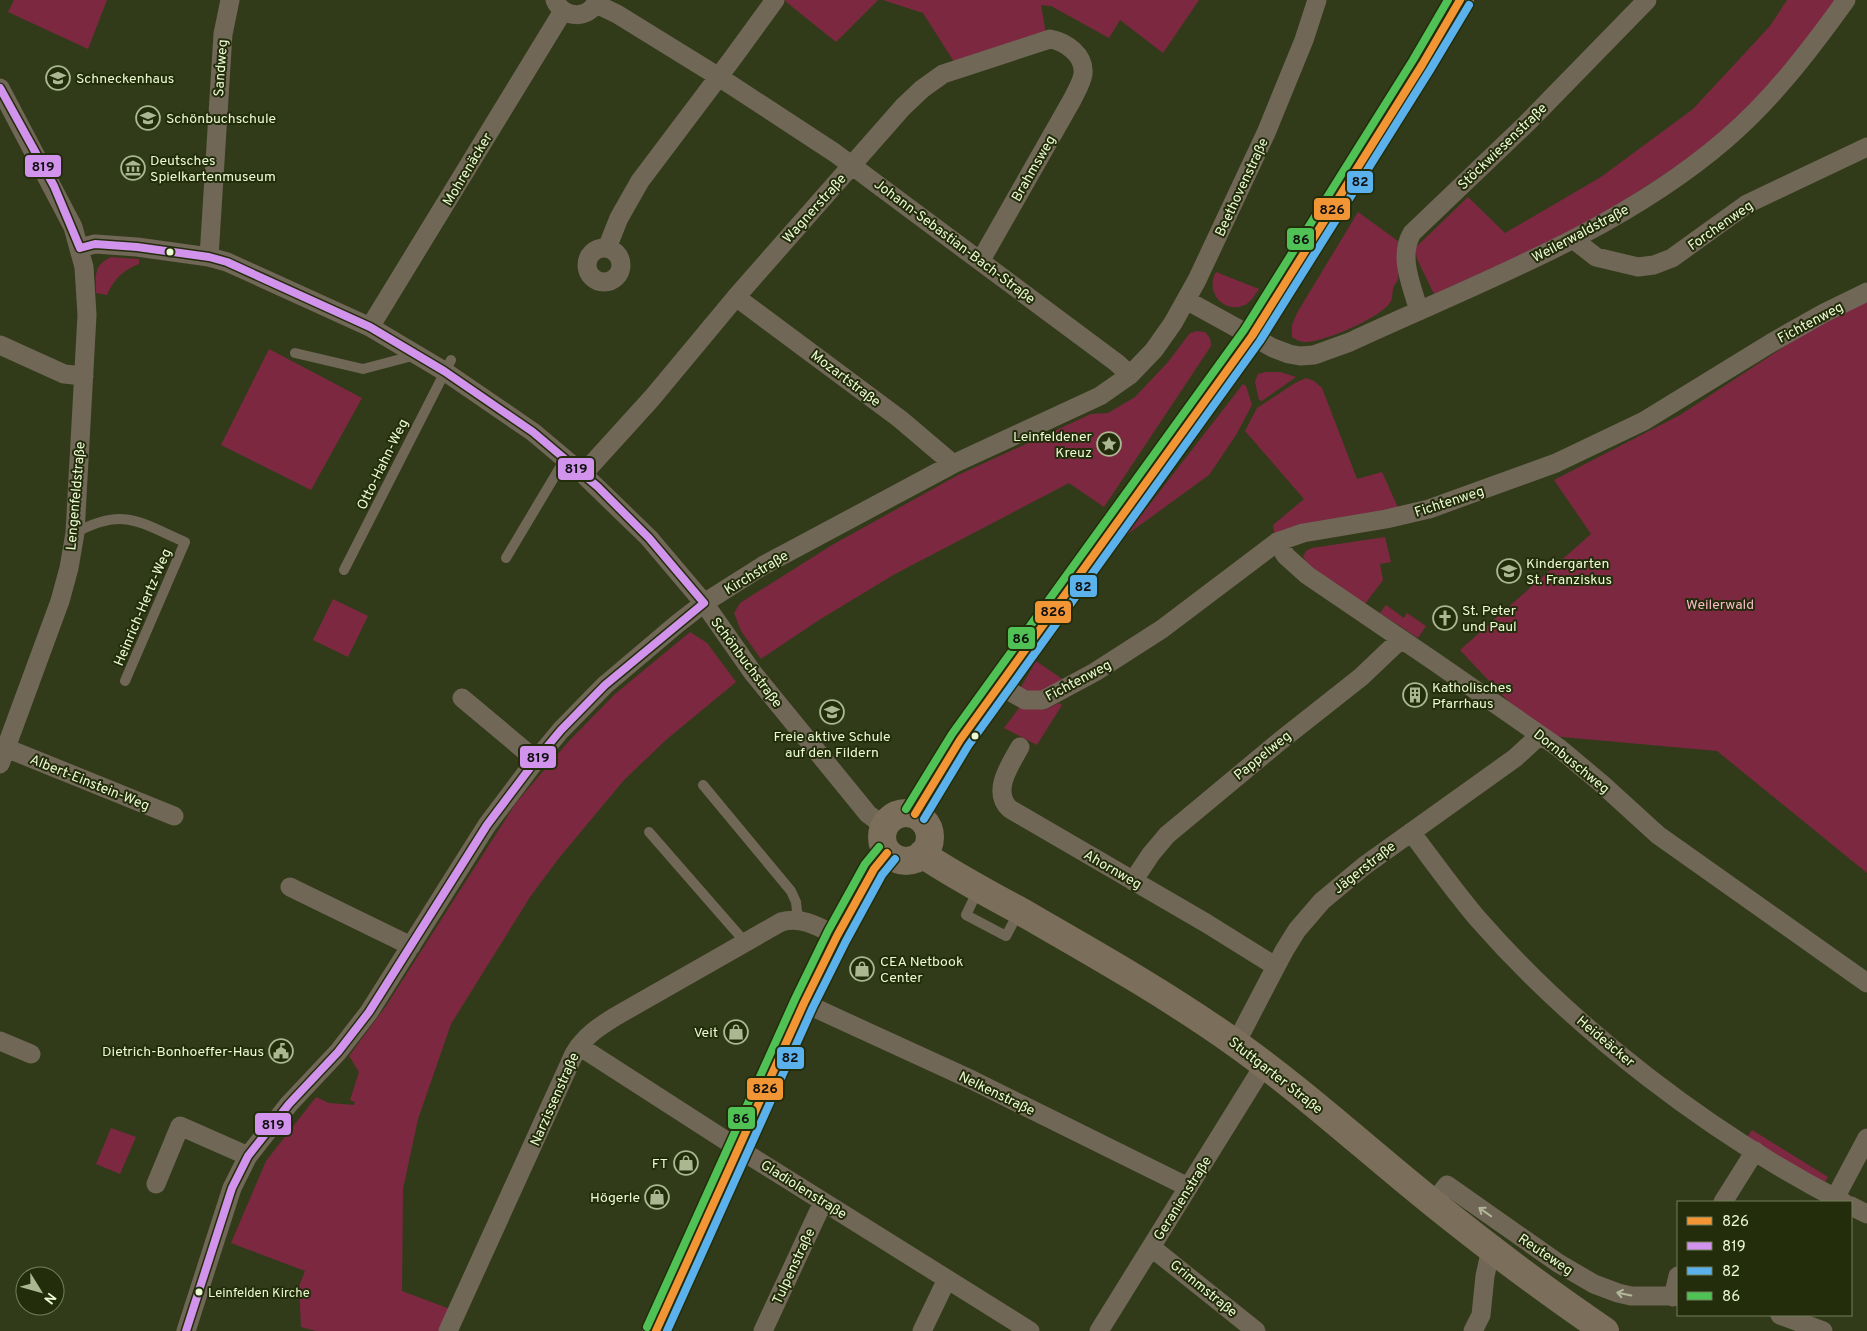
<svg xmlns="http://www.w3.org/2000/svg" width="1867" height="1331" font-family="Overpass,sans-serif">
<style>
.green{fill:#7c2841}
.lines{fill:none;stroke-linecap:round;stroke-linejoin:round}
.lane{stroke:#716757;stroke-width:10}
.street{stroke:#716757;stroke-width:19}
.secondary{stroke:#7b6e5b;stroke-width:28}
.bus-1-casing{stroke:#232d0c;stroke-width:11}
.bus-2-casing{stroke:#232d0c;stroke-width:11}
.bus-3-casing{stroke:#232d0c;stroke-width:11}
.bus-4-casing{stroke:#232d0c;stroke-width:11}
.bus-1{stroke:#f29535;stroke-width:8}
.bus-2{stroke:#d193ec;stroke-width:8}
.bus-3{stroke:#5ab1ec;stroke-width:8}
.bus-4{stroke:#4fc155;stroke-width:8}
.oneway{stroke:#b4b89b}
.bus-dot{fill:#ebfad2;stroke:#232d0c;stroke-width:2}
.labels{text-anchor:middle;stroke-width:4;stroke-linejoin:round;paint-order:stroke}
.bus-label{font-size:13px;fill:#ebfad2;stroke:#232d0c;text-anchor:start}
.street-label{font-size:14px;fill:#ebfad2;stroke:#232d0c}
.poi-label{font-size:14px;fill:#ebfad2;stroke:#232d0c;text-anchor:start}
.park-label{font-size:14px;fill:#f9b9c7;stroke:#232d0c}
.line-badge{stroke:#232d0c;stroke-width:2}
.pale-badge-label{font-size:14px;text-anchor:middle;font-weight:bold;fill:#111}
</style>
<rect width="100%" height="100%" fill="#323b19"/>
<!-- green -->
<path class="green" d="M 14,0 L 107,0 L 88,49 L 8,12 Z
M 786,0 L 878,0 L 836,42 L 785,1 Z
M 883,0 L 1199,0 L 1163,53 L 1120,20 L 1109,38 L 1051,6 L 1041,5 L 1046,34 L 956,65 L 923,13 Z
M 1787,0 L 1837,0 L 1799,56 L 1717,140 L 1611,209 L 1537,248 L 1434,294 L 1417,259 L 1415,248 L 1468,197 L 1505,233 L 1601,177 L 1693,109 L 1770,26 Z
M 1358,212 L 1398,241 C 1398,251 1400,271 1398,279 C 1397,283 1396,282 1394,286 C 1392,290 1393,296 1391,301 C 1383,317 1324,342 1306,342 C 1301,342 1296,340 1292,337 L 1292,325 L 1297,313 Z
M 111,257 L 139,259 L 139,264 C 123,270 114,279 107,295 L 96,293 C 96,275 93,266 111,257 Z
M 1216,272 L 1259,289 C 1254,296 1250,304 1242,306 C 1222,313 1205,290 1216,272 Z
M 1867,301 L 1867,873 L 1717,751 L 1540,735 L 1460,650 L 1591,534 L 1554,480 L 1680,415 L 1816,326 Z
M 1197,331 L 1205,332 L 1210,338 L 1211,346 L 1104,507 L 1069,483 L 895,574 L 819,620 L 761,659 L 741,631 L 734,613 L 740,603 L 832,545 L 958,475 L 1091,414 L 1108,413 L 1135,397 L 1168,362 L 1190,333 Z
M 269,349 L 362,398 L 311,490 L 221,445 Z
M 1266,372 L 1280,372 L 1296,377 L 1262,401 L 1259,400 L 1255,382 L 1258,374 Z
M 1306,378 L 1314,381 L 1322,388 L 1357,479 L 1382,472 L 1400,512 L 1276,535 L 1274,532 L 1273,525 L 1304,499 L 1245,431 L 1257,408 L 1295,383 Z
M 1243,384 L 1246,386 L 1252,405 L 1236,435 L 1209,475 L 1125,536 Z
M 1385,537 L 1391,562 L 1380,564 L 1383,580 L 1365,604 L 1307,564 L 1303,556 L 1306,551 L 1312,548 Z
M 333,599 L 368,616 L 348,657 L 313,640 Z
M 1386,605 L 1404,618 L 1407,613 L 1426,626 L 1418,638 L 1380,613 Z
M 690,632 L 707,643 L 736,682 L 667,739 L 624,780 L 559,858 L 530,897 L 451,1024 L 418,1119 L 403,1189 L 402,1291 L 450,1309 L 441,1331 L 316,1331 L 301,1327 L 299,1286 L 305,1271 L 231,1243 L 266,1161 L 316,1097 L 329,1103 L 354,1105 L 355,1102 L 350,1100 L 359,1072 L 349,1056 L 386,1006 L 516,803 L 569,741 L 615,694 Z
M 1036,661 L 1065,681 L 1044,694 L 1044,710 L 1059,703 L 1062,705 L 1037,745 L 1004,728 L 1025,700 L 1021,687 Z
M 111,1128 L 136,1137 L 120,1174 L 96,1164 Z
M 1752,1130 L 1828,1177 L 1824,1184 L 1747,1137 Z"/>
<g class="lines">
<!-- lane -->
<path class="lane" d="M 295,353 L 363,369 L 416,355
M 75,533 C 124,506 140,523 185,542 L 125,681
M 506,558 L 565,459
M 344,570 L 451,360
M 703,785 L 791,891 L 796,902 L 798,920
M 649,832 L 745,942
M 978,890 L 966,915 L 1006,936 L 1019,912"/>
<!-- street -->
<path class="street" d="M 555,0 C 563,19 590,20 597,0
M 596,4 L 617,14 L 719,77 L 835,153 L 1117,363 L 1130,375
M 0,88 L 73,227 L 84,267 L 87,315 L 75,533 L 69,568 L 60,601 L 0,764
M 1573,239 L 1596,257 L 1638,267 L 1654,265 L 1672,258 L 1747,204 L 1867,147
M587 265a17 17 0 1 1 34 0a17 17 0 1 1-34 0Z
M 80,248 L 95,244 L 137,247 L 209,257 L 227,262 L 370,327 L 444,371 L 533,432 L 583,474 L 649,538 L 704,603 L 753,673 L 868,814 L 884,826
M 607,248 L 619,218 L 640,181 L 732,59 L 775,0
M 209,257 L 223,34 L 230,0
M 736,297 L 900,419 L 953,464
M 1186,300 L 1273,348 L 1289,354 L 1300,356 L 1314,355 L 1350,342 C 1477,283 1618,232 1725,140 C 1772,100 1810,50 1846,0
M 1419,311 C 1412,286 1398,257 1412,233 L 1527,123 L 1647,0
M 370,327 L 563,11
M 0,345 L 64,374 L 84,376
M 583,474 L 652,398 L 736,297 L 903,107 L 922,89 L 943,74 L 1050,39 C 1066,42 1085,55 1083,74 C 1082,82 1076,92 1072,100 L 981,260
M 1277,542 L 1286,556 L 1307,575 L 1438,664 L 1559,748 L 1602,784 L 1658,835 L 1867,983
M 1000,686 L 1025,700 L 1043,700 L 1095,672 L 1162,629 L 1277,542 L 1303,533 L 1386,519 L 1429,509 L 1556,463 L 1644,421 L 1771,343 L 1824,313 L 1867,292
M 462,698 L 536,760
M 1020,747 C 1010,765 991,792 1010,809 L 1206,923 L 1275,966
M 6,748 L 174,816
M 1411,832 C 1433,861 1454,891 1478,919 C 1575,1030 1712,1135 1843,1202
M 1133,881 L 1151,854 L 1167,835 L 1280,741 L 1361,677 L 1401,639
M 290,887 L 411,946
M 804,1003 L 972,1080 L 1188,1187
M 0,1041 L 31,1054
M 1236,1043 L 1284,951 L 1297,930 L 1322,901 L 1364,866 L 1515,758 L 1540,735
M 579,1046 L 739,1149 L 1030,1331
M 156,1184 L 180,1126 L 248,1156
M 1835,1198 L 1867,1138
M 1723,1202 L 1755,1151
M 1433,1203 L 1447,1185 L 1558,1263 L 1594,1284 L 1618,1293 L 1631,1296 L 1678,1296
M 1851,1206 L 1867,1214
M 1151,1247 L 1256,1331
M 1673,1297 L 1678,1276
M 1780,1315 L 1823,1331
M 186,1331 L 232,1188 L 248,1156 L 289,1104 L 338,1052 L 369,1012 L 487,825 L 536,760 L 561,730 L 605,685 L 677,624 L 704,603 L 764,565 L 953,464 L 1100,396 L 1130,375 L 1154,350 L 1173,323 L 1197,280 L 1266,133 L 1304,40 L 1317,0
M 448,1331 L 574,1054 C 585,1035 600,1026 618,1015 L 781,922 C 802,916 819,927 837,936
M 763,1331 L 823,1202
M 922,1331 L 947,1279
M 1099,1331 L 1264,1065
M 1473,1331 L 1481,1315 L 1485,1276 L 1491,1249"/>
<!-- secondary -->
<path class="secondary" d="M882 837a24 24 0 1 1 48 0a24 24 0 1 1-48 0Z
M 915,814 L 960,740 L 1252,336 L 1422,65 L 1460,0
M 922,854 C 953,875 987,893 1020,911 C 1093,953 1166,994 1235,1043 C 1304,1092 1367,1150 1433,1203 C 1489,1248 1546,1291 1605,1331
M 656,1331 L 804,1003 L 837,936 L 874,869 L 887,853"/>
<!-- bus-1 casing -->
<g class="bus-1-casing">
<path id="bus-1" d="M 915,814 L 960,740 L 1252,336 L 1422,65 L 1460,0
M 656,1331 L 804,1003 L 837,936 L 874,869 L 887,853"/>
</g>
<!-- bus-2 casing -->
<g class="bus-2-casing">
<path id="bus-2" d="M 0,88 L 54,186 L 80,248
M 80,248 L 95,244 L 137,247 L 209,257 L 227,262 L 370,327 L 444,371 L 533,432 L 598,487 L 649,538 L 704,603
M 186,1331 L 232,1188 L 248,1156 L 289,1104 L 338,1052 L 369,1012 L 487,825 L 536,760 L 561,730 L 605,685 L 704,603"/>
</g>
<!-- bus-3 casing -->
<g class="bus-3-casing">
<path id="bus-3" d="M 924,819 L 968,746 L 1260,341 L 1430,70 L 1469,5
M 667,1331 L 813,1007 L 846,941 L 882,875 L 895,859"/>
</g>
<!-- bus-4 casing -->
<g class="bus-4-casing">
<path id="bus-4" d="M 906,809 L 952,734 L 1244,330 L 1413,60 L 1448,0
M 647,1327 L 795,999 L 828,931 L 865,864 L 879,847"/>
</g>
<!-- bus-1 -->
<use href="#bus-1" class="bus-1"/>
<!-- bus-2 -->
<use href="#bus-2" class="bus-2"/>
<!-- bus-3 -->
<use href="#bus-3" class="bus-3"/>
<!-- bus-4 -->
<use href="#bus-4" class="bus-4"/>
</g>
<!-- one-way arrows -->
<defs><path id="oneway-shaft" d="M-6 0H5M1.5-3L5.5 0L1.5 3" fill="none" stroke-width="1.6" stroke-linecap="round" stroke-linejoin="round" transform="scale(1.25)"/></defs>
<g class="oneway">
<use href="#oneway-shaft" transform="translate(1485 1212) rotate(-145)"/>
<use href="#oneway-shaft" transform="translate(1624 1294) rotate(-168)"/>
</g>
<!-- icons -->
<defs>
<g id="school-ring" transform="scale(1.25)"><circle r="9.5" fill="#232d0c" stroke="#aab791" stroke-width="1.5"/><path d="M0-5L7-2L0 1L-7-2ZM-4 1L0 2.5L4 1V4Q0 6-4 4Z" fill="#aab791"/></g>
<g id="museum-ring" transform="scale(1.25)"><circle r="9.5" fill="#232d0c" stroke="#aab791" stroke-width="1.5"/><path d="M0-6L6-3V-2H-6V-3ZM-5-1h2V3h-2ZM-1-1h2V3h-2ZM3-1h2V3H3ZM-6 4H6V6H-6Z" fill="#aab791"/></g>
<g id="sight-ring" transform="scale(1.25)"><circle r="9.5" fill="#232d0c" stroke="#aab791" stroke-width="1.5"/><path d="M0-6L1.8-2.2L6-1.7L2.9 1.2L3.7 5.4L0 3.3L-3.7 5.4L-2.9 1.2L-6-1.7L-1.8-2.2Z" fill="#aab791"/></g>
<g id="church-ring" transform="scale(1.25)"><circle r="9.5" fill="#232d0c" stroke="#aab791" stroke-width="1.5"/><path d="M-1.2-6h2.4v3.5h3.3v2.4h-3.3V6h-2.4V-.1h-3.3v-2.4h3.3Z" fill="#aab791"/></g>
<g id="building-ring" transform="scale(1.25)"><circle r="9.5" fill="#232d0c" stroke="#aab791" stroke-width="1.5"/><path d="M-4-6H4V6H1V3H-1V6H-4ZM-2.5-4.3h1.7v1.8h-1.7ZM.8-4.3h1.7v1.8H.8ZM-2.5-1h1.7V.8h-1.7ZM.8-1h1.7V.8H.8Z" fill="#aab791"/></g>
<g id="shop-ring" transform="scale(1.25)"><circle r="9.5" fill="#232d0c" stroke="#aab791" stroke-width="1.5"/><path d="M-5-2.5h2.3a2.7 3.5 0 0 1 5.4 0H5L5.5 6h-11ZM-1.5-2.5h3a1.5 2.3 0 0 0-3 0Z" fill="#aab791"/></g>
<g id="civic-ring" transform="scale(1.25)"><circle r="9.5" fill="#232d0c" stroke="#aab791" stroke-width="1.5"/><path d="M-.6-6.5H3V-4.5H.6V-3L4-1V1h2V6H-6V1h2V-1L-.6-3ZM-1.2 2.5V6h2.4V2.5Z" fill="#aab791"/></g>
</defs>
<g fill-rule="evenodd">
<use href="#school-ring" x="58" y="78"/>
<use href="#school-ring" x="148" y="118"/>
<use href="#museum-ring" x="133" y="168"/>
<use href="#sight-ring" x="1109" y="444"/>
<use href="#school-ring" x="1509" y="571"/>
<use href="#church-ring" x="1445" y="618"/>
<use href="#building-ring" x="1415" y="695"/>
<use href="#school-ring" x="832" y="712"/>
<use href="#shop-ring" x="862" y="969"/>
<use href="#shop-ring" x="736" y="1032"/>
<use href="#civic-ring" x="281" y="1051"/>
<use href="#shop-ring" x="686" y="1163"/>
<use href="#shop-ring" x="657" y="1197"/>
</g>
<!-- markers -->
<g class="bus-dot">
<circle cx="170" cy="252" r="4.5"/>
<circle cx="975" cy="736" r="4.5"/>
<circle cx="199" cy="1292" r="4.5"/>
</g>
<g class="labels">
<!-- bus labels -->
<g class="bus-label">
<text x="208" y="1297">Leinfelden Kirche</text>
</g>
<!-- street labels -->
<g class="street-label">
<text transform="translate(220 68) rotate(-86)" y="5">Sandweg</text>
<text transform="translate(1502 146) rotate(-44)" y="5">Stöckwiesenstraße</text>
<text transform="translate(1033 168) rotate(-60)" y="5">Brahmsweg</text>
<text transform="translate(467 169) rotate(-59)" y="5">Mohrenäcker</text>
<text transform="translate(1241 187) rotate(-65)" y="5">Beethovenstraße</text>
<text transform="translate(814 208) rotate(-48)" y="5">Wagnerstraße</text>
<text transform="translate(1720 225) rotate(-35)" y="5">Forchenweg</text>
<text transform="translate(1580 233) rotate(-28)" y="5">Weilerwaldstraße</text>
<text transform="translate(955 241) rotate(37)" y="5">Johann-Sebastian-Bach-Straße</text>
<text transform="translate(1810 322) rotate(-28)" y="5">Fichtenweg</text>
<text transform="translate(846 378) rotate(37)" y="5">Mozartstraße</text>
<text transform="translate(382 464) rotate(-64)" y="5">Otto-Hahn-Weg</text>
<text transform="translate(75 496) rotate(-85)" y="5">Lengenfeldstraße</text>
<text transform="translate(1449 501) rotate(-18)" y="5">Fichtenweg</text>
<text transform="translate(756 572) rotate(-31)" y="5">Kirchstraße</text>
<text transform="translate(142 607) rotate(-67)" y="5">Heinrich-Hertz-Weg</text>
<text transform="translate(747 662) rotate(53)" y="5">Schönbuchstraße</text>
<text transform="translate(1078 680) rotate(-28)" y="5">Fichtenweg</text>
<text transform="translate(1262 755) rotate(-39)" y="5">Pappelweg</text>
<text transform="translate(1572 761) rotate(39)" y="5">Dornbuschweg</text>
<text transform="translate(90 782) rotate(22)" y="5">Albert-Einstein-Weg</text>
<text transform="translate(1364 867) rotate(-38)" y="5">Jägerstraße</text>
<text transform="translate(1113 869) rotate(30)" y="5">Ahornweg</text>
<text transform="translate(1606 1041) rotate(40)" y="5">Heideäcker</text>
<text transform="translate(1276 1075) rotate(38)" y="5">Stuttgarter Straße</text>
<text transform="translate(997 1093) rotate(26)" y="5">Nelkenstraße</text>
<text transform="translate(554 1099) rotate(-66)" y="5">Narzissenstraße</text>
<text transform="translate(804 1189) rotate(32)" y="5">Gladiolenstraße</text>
<text transform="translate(1182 1198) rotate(-58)" y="5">Geranienstraße</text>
<text transform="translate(1546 1254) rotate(34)" y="5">Reuteweg</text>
<text transform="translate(793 1266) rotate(-65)" y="5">Tulpenstraße</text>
<text transform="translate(1204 1288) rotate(39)" y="5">Grimmstraße</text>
</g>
<!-- poi labels -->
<g class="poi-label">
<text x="76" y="83">Schneckenhaus</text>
<text x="166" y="123">Schönbuchschule</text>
<text x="150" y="165">Deutsches<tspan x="150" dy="16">Spielkartenmuseum</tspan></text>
<text x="1092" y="441" text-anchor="end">Leinfeldener<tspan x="1092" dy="16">Kreuz</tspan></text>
<text x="1526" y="568">Kindergarten<tspan x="1526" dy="16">St. Franziskus</tspan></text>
<text x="1462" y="615">St. Peter<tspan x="1462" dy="16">und Paul</tspan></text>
<text x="1432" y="692">Katholisches<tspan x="1432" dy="16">Pfarrhaus</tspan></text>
<text x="832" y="741" text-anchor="middle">Freie aktive Schule<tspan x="832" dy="16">auf den Fildern</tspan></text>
<text x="880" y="966">CEA Netbook<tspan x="880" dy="16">Center</tspan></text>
<text x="718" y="1037" text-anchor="end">Veit</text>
<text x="264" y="1056" text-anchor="end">Dietrich-Bonhoeffer-Haus</text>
<text x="668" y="1168" text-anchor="end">FT</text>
<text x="640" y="1202" text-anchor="end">Högerle</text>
</g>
<!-- park labels -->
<g class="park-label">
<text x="1720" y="609">Weilerwald</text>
</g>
</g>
<g class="line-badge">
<rect x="24" y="154" width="38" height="24" rx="5" fill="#d193ec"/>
<rect x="1346" y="170" width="28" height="24" rx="5" fill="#5ab1ec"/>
<rect x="1313" y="197" width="38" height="24" rx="5" fill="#f29535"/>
<rect x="1286" y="227" width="29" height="24" rx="5" fill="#4fc155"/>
<rect x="557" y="457" width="38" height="24" rx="5" fill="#d193ec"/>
<rect x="1069" y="574" width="29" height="24" rx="5" fill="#5ab1ec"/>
<rect x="1034" y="600" width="38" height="24" rx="5" fill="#f29535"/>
<rect x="1007" y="626" width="29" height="24" rx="5" fill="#4fc155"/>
<rect x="519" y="745" width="38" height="24" rx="5" fill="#d193ec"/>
<rect x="776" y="1046" width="29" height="24" rx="5" fill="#5ab1ec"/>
<rect x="746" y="1077" width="38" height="24" rx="5" fill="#f29535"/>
<rect x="727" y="1106" width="29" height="24" rx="5" fill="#4fc155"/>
<rect x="254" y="1112" width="38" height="24" rx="5" fill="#d193ec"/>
</g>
<g class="pale-badge-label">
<text x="43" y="171">819</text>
<text x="1360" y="186">82</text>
<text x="1332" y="214">826</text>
<text x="1301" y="244">86</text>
<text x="576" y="473">819</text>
<text x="1083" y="591">82</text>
<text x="1053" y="616">826</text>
<text x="1021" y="643">86</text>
<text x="538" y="762">819</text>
<text x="790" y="1062">82</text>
<text x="765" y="1093">826</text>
<text x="741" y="1123">86</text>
<text x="273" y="1129">819</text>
</g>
<!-- legend -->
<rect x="1677" y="1201" width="175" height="115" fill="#232d0c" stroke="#737f5b"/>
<rect x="1687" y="1217" width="25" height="8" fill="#f29535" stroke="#737f5b"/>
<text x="1722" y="1226" font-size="15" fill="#ebfad2">826</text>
<rect x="1687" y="1242" width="25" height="8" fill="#d193ec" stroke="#737f5b"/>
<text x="1722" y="1251" font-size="15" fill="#ebfad2">819</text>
<rect x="1687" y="1267" width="25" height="8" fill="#5ab1ec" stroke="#737f5b"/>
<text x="1722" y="1276" font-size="15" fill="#ebfad2">82</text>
<rect x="1687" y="1292" width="25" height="8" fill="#4fc155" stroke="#737f5b"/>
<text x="1722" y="1301" font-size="15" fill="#ebfad2">86</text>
<!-- north arrow -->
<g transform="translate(40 1291) rotate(127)"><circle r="24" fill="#232d0c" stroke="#737f5b"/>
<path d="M0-4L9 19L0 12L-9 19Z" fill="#aab791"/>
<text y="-8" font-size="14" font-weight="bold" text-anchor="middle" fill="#ebfad2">N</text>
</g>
</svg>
